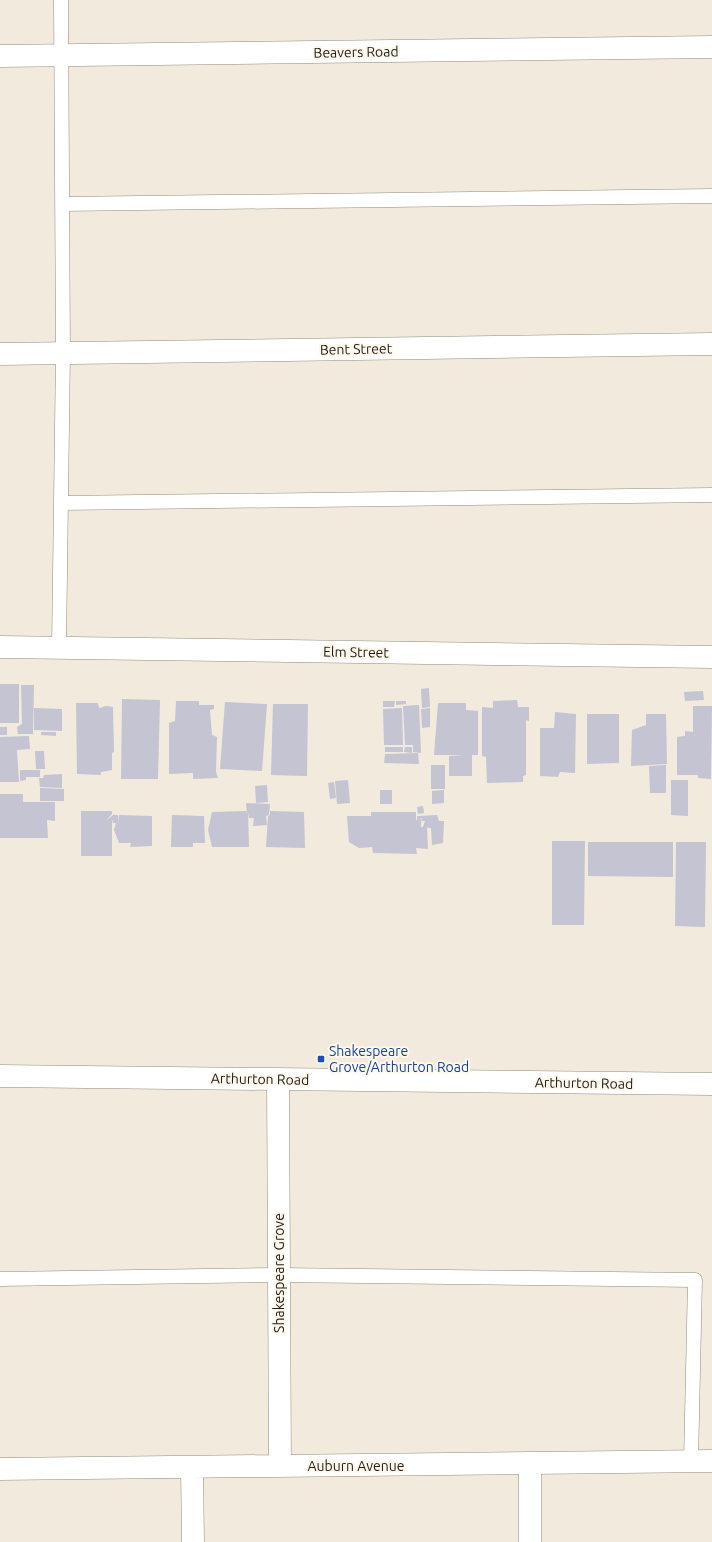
<svg xmlns="http://www.w3.org/2000/svg" width="712" height="1542" font-family="Ubuntu,sans-serif">
<style>
.building{fill:#c4c4d3}
.lines{fill:none;stroke-linecap:round;stroke-linejoin:round}
.service-casing{stroke:#938b7e;stroke-width:15}
.minor-casing{stroke:#938b7e;stroke-width:23}
.tertiary-casing{stroke:#938b7e;stroke-width:23}
.service{stroke:#fff;stroke-width:14}
.minor{stroke:#fff;stroke-width:22}
.tertiary{stroke:#fff;stroke-width:22}
.transit-dot{fill:#1a4fb4;stroke:#fef7ec;stroke-width:1.5}
.labels{text-anchor:middle;stroke-width:4;stroke-linejoin:round;paint-order:stroke}
.street-label{font-size:14px;fill:#201d18;stroke:#fef7ec}
.transit-label{font-size:14px;fill:#164399;stroke:#fef7ec;text-anchor:start}
</style>
<rect width="100%" height="100%" fill="#f2eadc"/>
<!-- building -->
<path class="building" d="M 0,684 L 19,684 L 19,723 L 0,723 Z
M 21,685 L 34,685 L 33,734 L 18,734 L 17,727 L 22,724 Z
M 429,688 L 430,707 L 422,708 L 421,689 Z
M 703,691 L 704,700 L 685,701 L 684,692 Z
M 122,699 L 160,700 L 158,779 L 121,779 Z
M 517,700 L 518,707 L 529,707 L 529,721 L 526,720 L 526,775 L 523,776 L 523,782 L 487,783 L 486,757 L 482,756 L 482,707 L 493,708 L 493,701 Z
M 176,701 L 199,701 L 199,705 L 214,705 L 214,709 L 210,710 L 212,735 L 217,737 L 216,772 L 218,778 L 193,779 L 193,773 L 169,774 L 169,723 L 175,721 Z
M 383,701 L 395,701 L 394,707 L 383,707 Z
M 396,701 L 406,701 L 406,704 L 396,705 Z
M 225,702 L 267,704 L 262,771 L 220,769 Z
M 76,703 L 98,703 L 99,708 L 106,706 L 113,707 L 114,752 L 112,753 L 112,770 L 101,772 L 101,775 L 77,774 Z
M 438,703 L 466,703 L 466,710 L 478,711 L 478,755 L 472,755 L 472,776 L 449,776 L 449,756 L 465,755 L 434,755 Z
M 273,704 L 308,704 L 307,776 L 271,775 Z
M 419,705 L 421,753 L 413,752 L 413,745 L 405,745 L 403,706 Z
M 693,706 L 712,706 L 711,779 L 698,778 L 698,775 L 677,775 L 677,737 L 685,736 L 685,731 L 693,732 Z
M 34,708 L 62,709 L 62,731 L 34,730 Z
M 402,708 L 403,745 L 384,745 L 383,709 Z
M 430,708 L 430,727 L 422,728 L 421,709 Z
M 555,712 L 576,714 L 575,773 L 560,772 L 558,777 L 540,776 L 540,728 L 554,728 Z
M 587,714 L 619,714 L 619,763 L 587,764 Z
M 646,714 L 666,714 L 667,764 L 631,766 L 632,730 L 646,725 Z
M 0,727 L 7,727 L 7,735 L 0,735 Z
M 41,732 L 56,732 L 56,736 L 41,735 Z
M 29,736 L 30,749 L 17,750 L 19,782 L 0,782 L 0,737 Z
M 385,747 L 403,747 L 403,752 L 385,752 Z
M 405,747 L 412,747 L 412,753 L 404,752 Z
M 35,751 L 44,751 L 45,769 L 36,769 Z
M 418,753 L 419,764 L 384,763 L 385,754 Z
M 431,765 L 445,765 L 445,789 L 431,789 Z
M 666,765 L 666,793 L 650,793 L 649,766 Z
M 20,770 L 40,770 L 40,777 L 26,777 L 26,780 L 20,781 Z
M 62,774 L 62,788 L 40,787 L 39,778 L 43,778 L 44,775 Z
M 348,780 L 350,803 L 337,804 L 335,781 Z
M 671,780 L 688,780 L 688,816 L 671,815 Z
M 334,782 L 336,798 L 330,799 L 328,783 Z
M 267,785 L 268,802 L 256,803 L 255,786 Z
M 40,788 L 64,789 L 64,801 L 40,801 Z
M 380,790 L 392,790 L 392,804 L 380,804 Z
M 444,790 L 444,803 L 432,804 L 432,791 Z
M 0,794 L 23,794 L 23,802 L 55,802 L 55,821 L 47,820 L 48,838 L 0,838 Z
M 246,803 L 270,804 L 269,815 L 266,816 L 267,825 L 253,826 L 254,818 L 249,818 L 248,813 L 249,847 L 212,847 L 208,830 L 212,812 L 246,811 L 247,815 Z
M 423,806 L 424,813 L 418,814 L 417,807 Z
M 81,811 L 112,811 L 112,814 L 106,821 L 113,815 L 118,815 L 118,823 L 119,815 L 152,816 L 152,846 L 130,847 L 131,843 L 119,843 L 114,830 L 116,823 L 113,823 L 112,819 L 112,856 L 81,856 Z
M 270,811 L 304,812 L 305,848 L 266,847 L 268,816 L 270,815 Z
M 371,812 L 416,812 L 416,820 L 421,819 L 421,827 L 423,827 L 425,821 L 421,821 L 422,818 L 417,820 L 417,816 L 437,815 L 439,821 L 444,821 L 443,843 L 432,845 L 431,828 L 428,828 L 427,826 L 428,849 L 416,848 L 417,854 L 373,853 L 372,847 L 359,848 L 349,842 L 347,816 L 371,816 Z
M 172,815 L 204,816 L 205,843 L 193,843 L 193,847 L 171,847 Z
M 552,841 L 585,841 L 584,925 L 552,925 Z
M 588,842 L 673,842 L 673,877 L 588,876 Z
M 676,842 L 706,842 L 705,927 L 675,926 Z"/>
<g class="lines">
<!-- service casing -->
<g class="service-casing">
<path id="service" d="M 62,204 L 712,196
M 61,503 L 712,495
M 59,647 L 63,353 L 61,0
M 0,1279 L 279,1275 L 695,1280 L 691,1462"/>
</g>
<!-- minor casing -->
<g class="minor-casing">
<path id="minor" d="M 0,56 L 712,47
M 0,354 L 712,344
M 0,647 L 712,657
M 278,1080 L 280,1466
M 192,1468 L 193,1542
M 0,1469 L 712,1461
M 530,1542 L 530,1464"/>
</g>
<!-- tertiary casing -->
<g class="tertiary-casing">
<path id="tertiary" d="M 0,1076 L 712,1084"/>
</g>
<!-- service -->
<use href="#service" class="service"/>
<!-- minor -->
<use href="#minor" class="minor"/>
<!-- tertiary -->
<use href="#tertiary" class="tertiary"/>
</g>
<!-- markers -->
<rect class="transit-dot" x="317" y="1055" width="8" height="8" rx="2"/>
<g class="labels">
<!-- street labels -->
<g class="street-label">
<text transform="translate(356 52) rotate(-1)" y="5">Beavers Road</text>
<text transform="translate(356 349) rotate(-1)" y="5">Bent Street</text>
<text transform="translate(356 652) rotate(1)" y="5">Elm Street</text>
<text transform="translate(260 1079) rotate(1)" y="5">Arthurton Road</text>
<text transform="translate(584 1083) rotate(1)" y="5">Arthurton Road</text>
<text transform="translate(279 1273) rotate(-90)" y="5">Shakespeare Grove</text>
<text x="356" y="1471">Auburn Avenue</text>
</g>
<!-- transit labels -->
<g class="transit-label">
<text x="329" y="1056">Shakespeare<tspan x="329" dy="16">Grove/Arthurton Road</tspan></text>
</g>
</g>
</svg>
